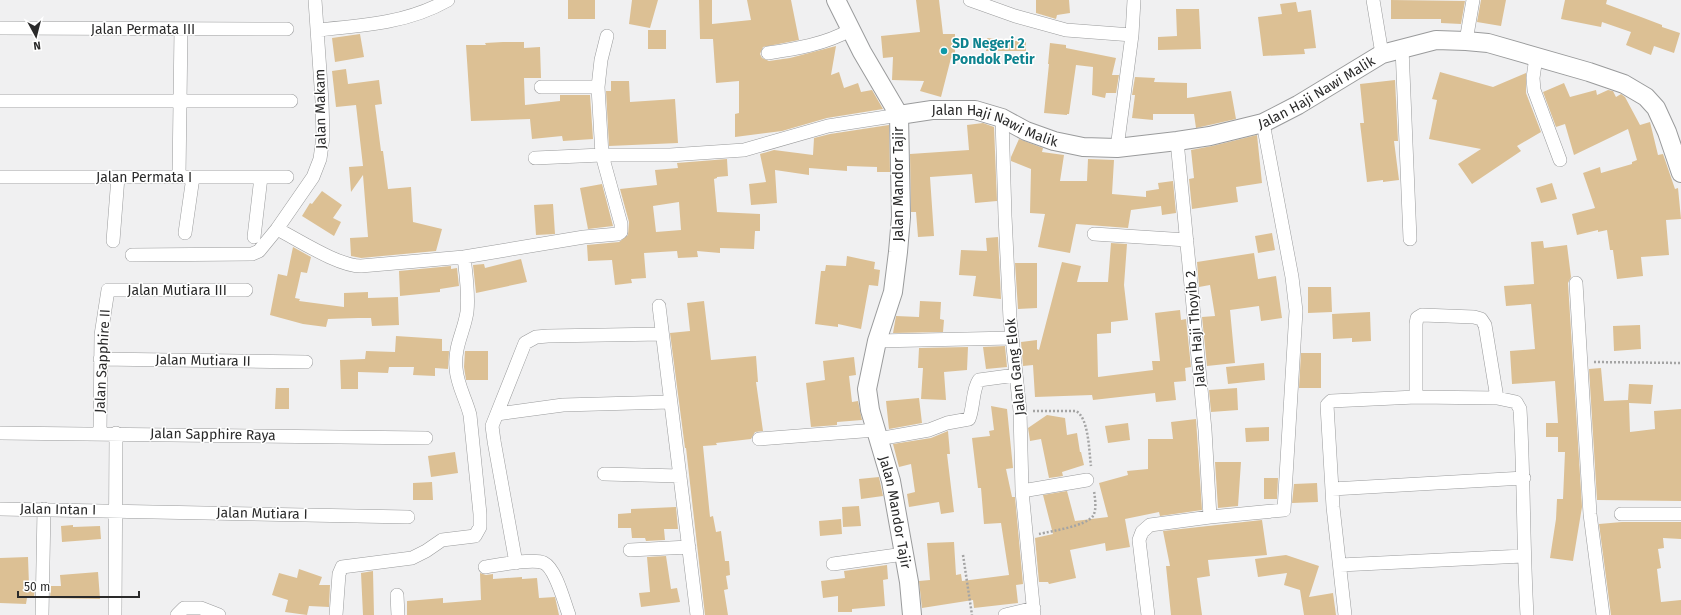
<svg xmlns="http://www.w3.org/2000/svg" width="1681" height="615" font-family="'Fira Sans',sans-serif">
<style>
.building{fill:#dcc094;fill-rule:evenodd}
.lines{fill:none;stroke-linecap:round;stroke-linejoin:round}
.street-casing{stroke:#9a9b9c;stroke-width:14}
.secondary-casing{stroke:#9a9b9c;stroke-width:20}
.path{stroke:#a4a4a4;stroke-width:2.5;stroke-dasharray:2 2;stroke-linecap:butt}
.street{stroke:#fff;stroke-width:13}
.secondary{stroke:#fff;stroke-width:18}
.culture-dot{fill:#0f9aa8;stroke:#fff;stroke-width:1.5}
.labels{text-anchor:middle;stroke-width:3;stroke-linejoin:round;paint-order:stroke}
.street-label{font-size:14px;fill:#2a2a2a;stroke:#fff}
.culture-label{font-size:14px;font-weight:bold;fill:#0d838f;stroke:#fff;text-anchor:start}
</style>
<rect width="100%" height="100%" fill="#f0f0f1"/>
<!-- building -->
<path class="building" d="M 568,0 L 595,0 L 595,19 L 568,19 Z
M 632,0 L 658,0 L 650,28 L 629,24 Z
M 699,0 L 712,0 L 712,24 L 751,20 L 747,0 L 791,0 L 799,40 L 763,47 L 760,54 L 762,58 L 769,61 L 790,58 L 836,46 L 831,75 L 839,72 L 844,88 L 858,83 L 861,92 L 872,90 L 883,109 L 827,118 L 782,131 L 735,137 L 735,114 L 739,113 L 739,81 L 716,83 L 713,39 L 700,39 Z
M 916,0 L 939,0 L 943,34 L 955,34 L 955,59 L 951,58 L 941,97 L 920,91 L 924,81 L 892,80 L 893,57 L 883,58 L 881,36 L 920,32 Z
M 1036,0 L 1069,0 L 1070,13 L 1057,15 L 1056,19 L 1036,13 Z
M 1391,0 L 1465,1 L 1461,24 L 1441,23 L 1441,19 L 1391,19 Z
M 1481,0 L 1506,0 L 1501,26 L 1477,22 Z
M 1565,0 L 1607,0 L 1606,4 L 1641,17 L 1662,25 L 1662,27 L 1680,33 L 1674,53 L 1654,46 L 1651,55 L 1626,45 L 1631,32 L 1602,22 L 1601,27 L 1561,19 Z
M 1296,2 L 1298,12 L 1311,10 L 1316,48 L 1304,49 L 1305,54 L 1263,56 L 1258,17 L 1282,14 L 1280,4 Z
M 1176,9 L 1199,9 L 1201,49 L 1158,50 L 1158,37 L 1177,36 Z
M 648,30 L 666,30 L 666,49 L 648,49 Z
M 360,34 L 364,57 L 335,62 L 332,38 Z
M 987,38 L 1026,42 L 1026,51 L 986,51 Z
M 503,42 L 524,42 L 524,48 L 540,47 L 541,78 L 524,78 L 525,105 L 560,101 L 560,95 L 590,95 L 593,139 L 563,141 L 562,136 L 532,139 L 530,119 L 471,121 L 466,45 L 486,45 L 485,43 Z
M 1050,43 L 1066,45 L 1066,48 L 1116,58 L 1112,75 L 1119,75 L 1116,93 L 1106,93 L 1105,98 L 1092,95 L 1093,67 L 1076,65 L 1069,114 L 1067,114 L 1067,115 L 1044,113 L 1049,64 L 1048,64 Z
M 346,69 L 348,84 L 379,80 L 382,104 L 375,105 L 381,151 L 383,151 L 388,189 L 411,187 L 413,222 L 442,229 L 436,251 L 361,258 L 351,256 L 350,238 L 368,237 L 363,175 L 351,192 L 349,167 L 363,166 L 356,105 L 336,107 L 332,71 Z
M 1440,72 L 1493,87 L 1526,73 L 1526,93 L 1541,132 L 1517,146 L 1521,151 L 1472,184 L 1458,164 L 1481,149 L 1429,139 L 1437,100 L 1432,99 Z
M 1135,77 L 1155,78 L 1154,82 L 1187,83 L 1187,98 L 1231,91 L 1236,119 L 1196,128 L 1194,114 L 1153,114 L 1153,120 L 1132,118 L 1135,95 L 1132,95 Z
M 1395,80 L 1398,141 L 1394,141 L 1399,180 L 1383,182 L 1383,180 L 1367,182 L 1360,123 L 1364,123 L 1360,84 Z
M 611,81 L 629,81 L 630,102 L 675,99 L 678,143 L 609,146 L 606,91 L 611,91 Z
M 1564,83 L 1570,97 L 1596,90 L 1597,95 L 1608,90 L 1613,91 L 1616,97 L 1621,94 L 1625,97 L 1640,125 L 1650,122 L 1658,155 L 1663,154 L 1675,189 L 1678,188 L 1681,219 L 1666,220 L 1669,255 L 1641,257 L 1643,276 L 1617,279 L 1613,250 L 1610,250 L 1607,230 L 1598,232 L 1598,230 L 1577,235 L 1572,214 L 1595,208 L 1583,173 L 1600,167 L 1601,173 L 1632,164 L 1632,162 L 1637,160 L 1628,129 L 1574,155 L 1565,124 L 1556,127 L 1543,92 Z
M 983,123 L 994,127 L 997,201 L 975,203 L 972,174 L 930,177 L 934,236 L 918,237 L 916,212 L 911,212 L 910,154 L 969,150 L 967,125 Z
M 889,125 L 890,172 L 877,172 L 877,167 L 847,166 L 847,171 L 809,168 L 809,175 L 775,170 L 777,203 L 751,205 L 749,184 L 766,182 L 760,154 L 774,150 L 813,155 L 814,138 L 830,134 Z
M 1257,135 L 1262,183 L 1236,187 L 1238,202 L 1192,209 L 1189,179 L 1194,178 L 1191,150 L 1212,146 Z
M 1019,139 L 1043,148 L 1042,152 L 1064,155 L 1060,181 L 1087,181 L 1088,159 L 1114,160 L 1112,194 L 1146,197 L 1146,191 L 1159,189 L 1158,183 L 1173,181 L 1176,213 L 1162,215 L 1161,206 L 1131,210 L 1128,228 L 1076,224 L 1070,253 L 1038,247 L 1045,214 L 1030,213 L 1031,169 L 1011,161 L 1011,157 Z
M 727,159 L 728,176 L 717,177 L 717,178 L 714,179 L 717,212 L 760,214 L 760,231 L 755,231 L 754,249 L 720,248 L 720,253 L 697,251 L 698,257 L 678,258 L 677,251 L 644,253 L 646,278 L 631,279 L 632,283 L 615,285 L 612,260 L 588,261 L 587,245 L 619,242 L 628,235 L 629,222 L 620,189 L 657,185 L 655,170 L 678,168 L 677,163 ZM 679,202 L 681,230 L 656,232 L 653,206 Z
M 1552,183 L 1557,199 L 1541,203 L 1536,188 Z
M 602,184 L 613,226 L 588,229 L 580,188 Z
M 322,191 L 342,205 L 333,218 L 341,222 L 334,236 L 302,216 L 310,203 L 312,204 Z
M 553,204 L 555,234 L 536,235 L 534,205 Z
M 1272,233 L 1275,250 L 1258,253 L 1255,236 Z
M 998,237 L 1001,299 L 973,296 L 976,276 L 959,275 L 961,250 L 987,251 L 986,238 Z
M 1543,241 L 1544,248 L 1567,245 L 1571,277 L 1568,283 L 1582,507 L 1573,561 L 1550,558 L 1556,519 L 1557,499 L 1563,499 L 1565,452 L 1558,452 L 1558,437 L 1546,437 L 1546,423 L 1558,423 L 1555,381 L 1512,384 L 1510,351 L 1535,349 L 1531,304 L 1506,306 L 1504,286 L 1534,284 L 1531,242 Z
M 1111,243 L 1127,244 L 1124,285 L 1128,320 L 1111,322 L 1111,333 L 1097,334 L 1098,377 L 1153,370 L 1152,361 L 1160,361 L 1155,313 L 1180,310 L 1181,320 L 1186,319 L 1191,367 L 1185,368 L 1186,381 L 1174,382 L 1176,400 L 1156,402 L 1155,393 L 1093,400 L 1092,395 L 1035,397 L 1033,365 L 1023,366 L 1021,342 L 1037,340 L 1037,349 L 1039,350 L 1062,262 L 1081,266 L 1077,282 L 1108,282 Z
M 293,247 L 311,257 L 307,273 L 301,272 L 295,298 L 300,299 L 299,301 L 344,307 L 344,293 L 368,292 L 368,298 L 398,297 L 399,325 L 372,326 L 371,318 L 358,318 L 328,319 L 326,327 L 303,324 L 270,315 L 278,274 L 287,276 Z
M 1254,253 L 1258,279 L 1276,276 L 1282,318 L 1261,321 L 1259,306 L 1230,310 L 1235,363 L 1207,366 L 1202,317 L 1215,316 L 1210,285 L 1199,287 L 1197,262 Z
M 847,256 L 875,262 L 874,269 L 880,270 L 878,286 L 869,285 L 861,329 L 838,324 L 838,327 L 815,324 L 821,271 L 825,271 L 826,265 L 846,266 Z
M 521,259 L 527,282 L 476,293 L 473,265 L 484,264 L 485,268 Z
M 1015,263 L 1037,263 L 1037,308 L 1018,309 Z
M 451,266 L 451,269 L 457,268 L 459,286 L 440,289 L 440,292 L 400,296 L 399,271 Z
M 1308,287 L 1331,287 L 1332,312 L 1308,313 Z
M 704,301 L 711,360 L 756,356 L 758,382 L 756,382 L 763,431 L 755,432 L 751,439 L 716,443 L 717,445 L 703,446 L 710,517 L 713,516 L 716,532 L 721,531 L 725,561 L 729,561 L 730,575 L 726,576 L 728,589 L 724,590 L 728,615 L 705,615 L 686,448 L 685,448 L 670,333 L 690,331 L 687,303 Z
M 920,301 L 941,302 L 940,319 L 944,320 L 943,332 L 893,333 L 896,316 L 919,317 Z
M 1370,312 L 1371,341 L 1352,342 L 1352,338 L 1333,339 L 1332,314 Z
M 1640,325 L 1641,349 L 1614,351 L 1613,326 Z
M 396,336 L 442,339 L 442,351 L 449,351 L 448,369 L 435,368 L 435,376 L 413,375 L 414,367 L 389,367 L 388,373 L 358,372 L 358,389 L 341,389 L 340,360 L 365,359 L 366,351 L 395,352 Z
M 1005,346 L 1007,367 L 986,369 L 983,347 Z
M 968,347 L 967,370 L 944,372 L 946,400 L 921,399 L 923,368 L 918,368 L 919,348 Z
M 465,351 L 488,351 L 488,380 L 466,380 L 464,367 Z
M 1301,353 L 1321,353 L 1321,388 L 1299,388 Z
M 854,357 L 856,375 L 849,376 L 852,402 L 858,401 L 862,420 L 837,422 L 837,425 L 811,427 L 806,383 L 825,380 L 823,361 Z
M 1264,363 L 1265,380 L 1228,384 L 1226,367 Z
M 1601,368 L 1604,401 L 1628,400 L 1629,384 L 1653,385 L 1651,404 L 1629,403 L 1630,432 L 1655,429 L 1654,411 L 1681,409 L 1681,501 L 1597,500 L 1589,369 Z
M 276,388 L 289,388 L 289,409 L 275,409 Z
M 1237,388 L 1238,410 L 1211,412 L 1209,390 Z
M 919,398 L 922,423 L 889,429 L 886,401 Z
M 991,406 L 1007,409 L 1013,468 L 1006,469 L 1012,497 L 1015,497 L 1023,584 L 1016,585 L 1018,603 L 974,608 L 973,600 L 922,608 L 919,581 L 930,580 L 927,543 L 954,542 L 956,575 L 961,574 L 962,581 L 1009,575 L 1001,523 L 984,524 L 981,488 L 978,488 L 972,438 L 990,436 L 989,431 L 994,430 Z
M 1047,415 L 1065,418 L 1067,435 L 1077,433 L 1080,452 L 1081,452 L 1084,465 L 1062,472 L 1063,476 L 1049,478 L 1041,439 L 1030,441 L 1029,434 L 1028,428 Z
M 1196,419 L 1202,510 L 1160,516 L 1159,512 L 1125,519 L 1130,547 L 1106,551 L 1105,543 L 1070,550 L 1076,578 L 1049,584 L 1048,582 L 1039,582 L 1035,538 L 1053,534 L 1043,495 L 1067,491 L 1075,521 L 1108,517 L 1099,483 L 1128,475 L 1127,471 L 1148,469 L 1148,439 L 1173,439 L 1171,422 Z
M 1128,423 L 1130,440 L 1108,443 L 1105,426 Z
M 1269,427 L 1269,441 L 1246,442 L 1245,428 Z
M 948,431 L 950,454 L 947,454 L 954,512 L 941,514 L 939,502 L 909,507 L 907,494 L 915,492 L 911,464 L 899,467 L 893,444 L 931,438 Z
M 455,452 L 458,473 L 431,477 L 428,456 Z
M 1215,462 L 1241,462 L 1238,506 L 1218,508 Z
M 879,477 L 883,496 L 861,499 L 859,479 Z
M 1264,478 L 1278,478 L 1277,499 L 1264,499 Z
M 432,482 L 433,500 L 413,500 L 413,483 Z
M 1317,483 L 1318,502 L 1292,503 L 1294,484 Z
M 859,506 L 861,526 L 843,527 L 842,507 Z
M 676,507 L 678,529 L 664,529 L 665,540 L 646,541 L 645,538 L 632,538 L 631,528 L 618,528 L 618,514 L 631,513 L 631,509 Z
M 841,519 L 842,534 L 820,536 L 819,521 Z
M 1262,520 L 1267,555 L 1208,560 L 1210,576 L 1197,578 L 1202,615 L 1171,615 L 1166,566 L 1170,566 L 1163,531 Z
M 1622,522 L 1681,522 L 1681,539 L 1663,538 L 1664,548 L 1658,549 L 1661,568 L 1657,569 L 1661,602 L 1681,600 L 1681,615 L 1611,615 L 1599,524 Z
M 73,525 L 73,527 L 100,526 L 101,539 L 62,542 L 61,526 Z
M 1286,555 L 1319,566 L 1309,597 L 1333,593 L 1336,615 L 1304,615 L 1300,590 L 1284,585 L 1287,573 L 1258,577 L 1255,559 Z
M 666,556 L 671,589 L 677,588 L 680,602 L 641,607 L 639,593 L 650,592 L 647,557 Z
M 28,557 L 29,585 L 35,585 L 34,598 L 27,598 L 26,604 L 0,603 L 0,558 Z
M 887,565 L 888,579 L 883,580 L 885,606 L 852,609 L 852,612 L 838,612 L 838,596 L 823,598 L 821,581 L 845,578 L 844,571 Z
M 299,569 L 322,577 L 319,585 L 330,585 L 329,607 L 309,606 L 307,615 L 285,612 L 288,600 L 272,595 L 279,573 L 297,578 Z
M 373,571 L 374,615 L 363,615 L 361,573 Z
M 98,572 L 100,599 L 50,598 L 51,586 L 61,586 L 60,575 Z
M 480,573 L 486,575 L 493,574 L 493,579 L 522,577 L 522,579 L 537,578 L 539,598 L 555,597 L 559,615 L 407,615 L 407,601 L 443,598 L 443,603 L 481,600 Z"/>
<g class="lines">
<!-- street casing -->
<g class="street-casing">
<path id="street" d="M 970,0 L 1015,16 L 1066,30 L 1132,35
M 1373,0 L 1382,54
M 0,28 L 287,29
M 317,30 C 362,26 408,23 448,0
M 1466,41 L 1473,0
M 1402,48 L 1410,239
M 768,53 C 795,49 826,44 850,30
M 1536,57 L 1533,78 L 1534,90 L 1560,160
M 541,87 L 598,87
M 0,101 L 291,101
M 1002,118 L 1005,216 L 1010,319 L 1020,411 L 1022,491 L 1034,615
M 1177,141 L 1205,430 L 1210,517
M 1117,148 L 1132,35 L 1134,0
M 535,158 L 602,155 L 598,87 L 601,60 L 607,36
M 179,176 L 181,29
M 0,177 L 287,177
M 277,229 C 299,240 338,266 361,266 L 464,257 L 584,237 L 618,234 L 621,232 L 621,224 L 602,155 L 670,155 L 744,150 L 828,126 L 899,115
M 185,233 L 193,177
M 1094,234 L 1187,240
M 254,237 L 261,177
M 113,241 L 118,177
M 132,255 L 252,254 L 259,251 L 277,229 L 313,177 L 320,159 L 323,137 L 322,101 L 315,0
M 1576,283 L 1590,514 L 1603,615
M 659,306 L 697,615
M 877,341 L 1012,338
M 100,359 L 306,362
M 1416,397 L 1416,324 L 1417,318 L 1422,315 L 1474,317 L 1481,319 L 1485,325 L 1497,398
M 497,414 L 563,405 L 670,402
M 0,433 L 426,438
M 100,433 L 101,335 L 108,290 L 246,290
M 759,439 L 876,430
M 878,439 L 929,430 L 947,423 L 969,419 C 974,407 972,390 979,380 L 1016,375
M 604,474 L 680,476
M 1332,489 L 1524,478
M 1022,491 L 1087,480
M 0,509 L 408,517
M 1621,514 L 1681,514
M 630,550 L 689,547
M 516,563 L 494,441 L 492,426 L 525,343 L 536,337 L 548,336 L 662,334
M 833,564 L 904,554
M 1340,565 L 1523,556
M 485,567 C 497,565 534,558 544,563 C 556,569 564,602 569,615
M 397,595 L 398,615
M 42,615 L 44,509
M 115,615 L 116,433
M 177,615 L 184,608 L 201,608 L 219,615
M 336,615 L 339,574 L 342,567 L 412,558 L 426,551 L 442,540 L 475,536 L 480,527 L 480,514 L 470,415 C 466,399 457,385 456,368 C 454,346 464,332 467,312 C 469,294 466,275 464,257
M 1005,615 L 1034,608
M 1148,615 L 1139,540 L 1142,532 L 1150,525 L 1210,517 L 1284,510 L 1296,311 L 1292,277 L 1263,123
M 1345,615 L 1333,507 L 1327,405 L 1331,401 L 1416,397 L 1497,398 L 1516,402 L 1520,409 C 1524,478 1523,546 1527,615"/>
</g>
<!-- secondary casing -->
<g class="secondary-casing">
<g id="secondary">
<path id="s1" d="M 836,0 L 862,52 L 899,115 L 901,217 L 898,252 L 893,292 L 877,341 L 867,389 L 870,410 L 891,481 L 909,582 L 912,615"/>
<path id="s2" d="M 899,115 L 932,110 L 975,110 L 1002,118 L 1026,131 L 1054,141 L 1083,147 L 1117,148 L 1177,141 L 1210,136 L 1263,123 L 1298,105 L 1382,54 L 1436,40 L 1466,41 L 1488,43 L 1589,72 L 1624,84 L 1646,97 L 1656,108 L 1667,132 L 1681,173"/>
</g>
</g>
<!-- path -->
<path class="path" d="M 1594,362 L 1681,363
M 1033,411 L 1076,411 C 1089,418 1089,452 1091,466
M 1039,534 C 1052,531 1086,526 1093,516 C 1097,509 1095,499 1094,491
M 963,555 L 972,615"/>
<!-- street -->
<use href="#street" class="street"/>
<!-- secondary -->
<use href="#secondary" class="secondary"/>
</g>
<!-- markers -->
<circle class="culture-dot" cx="944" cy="51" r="4"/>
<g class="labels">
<!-- street labels -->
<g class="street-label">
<text x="143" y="34">Jalan Permata III</text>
<text dy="5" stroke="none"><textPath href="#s2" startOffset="435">Jalan Haji Nawi Malik</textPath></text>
<text transform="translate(320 109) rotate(-91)" y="5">Jalan Makam</text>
<text dy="5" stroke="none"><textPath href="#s2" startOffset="99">Jalan Haji Nawi Malik</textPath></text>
<text x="144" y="182">Jalan Permata I</text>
<text transform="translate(898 184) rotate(-90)" y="5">Jalan Mandor Tajir</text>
<text x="177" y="295">Jalan Mutiara III</text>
<text transform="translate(1195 329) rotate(-95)" y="5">Jalan Haji Thoyib 2</text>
<text transform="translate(203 360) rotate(1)" y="5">Jalan Mutiara II</text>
<text transform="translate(102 361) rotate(-87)" y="5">Jalan Sapphire II</text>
<text transform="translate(1015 367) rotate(-96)" y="5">Jalan Gang Elok</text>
<text transform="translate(213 434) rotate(1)" y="5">Jalan Sapphire Raya</text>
<text transform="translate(58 509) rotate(1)" y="5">Jalan Intan I</text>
<text transform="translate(262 513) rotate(1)" y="5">Jalan Mutiara I</text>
<text dy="5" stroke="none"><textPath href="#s1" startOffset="536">Jalan Mandor Tajir</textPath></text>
</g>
<!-- culture labels -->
<g class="culture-label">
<text x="952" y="48">SD Negeri 2<tspan x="952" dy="16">Pondok Petir</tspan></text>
</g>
</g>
<!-- north arrow -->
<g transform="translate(36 36) rotate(173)" stroke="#ffffff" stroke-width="3" paint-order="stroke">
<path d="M0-3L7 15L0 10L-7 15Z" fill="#2a2a2a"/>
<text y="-6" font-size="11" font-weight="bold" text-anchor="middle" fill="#2a2a2a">N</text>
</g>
<!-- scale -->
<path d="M18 591v6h121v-6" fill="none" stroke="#2a2a2a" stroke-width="2"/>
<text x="24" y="591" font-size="12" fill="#2a2a2a" stroke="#ffffff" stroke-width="3" paint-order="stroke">50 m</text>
</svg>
